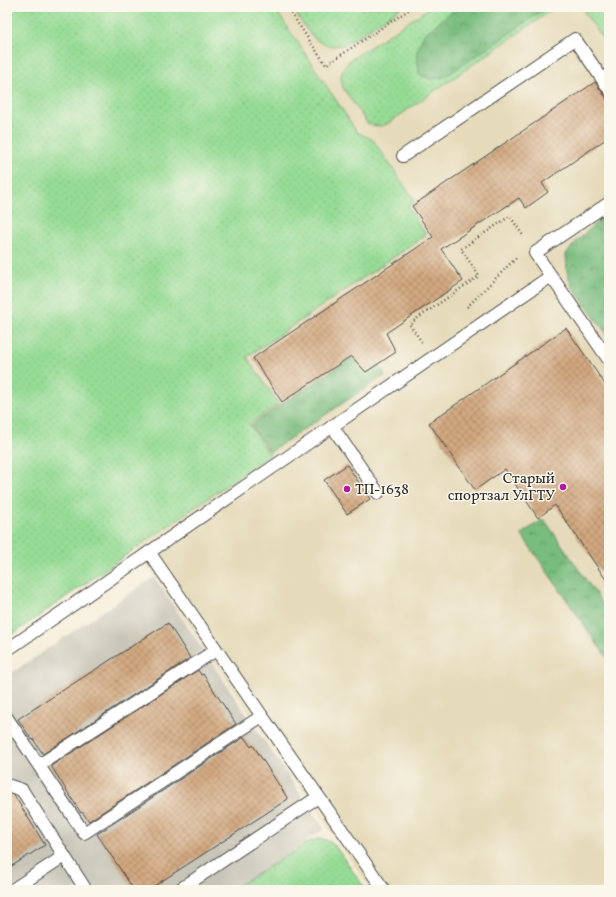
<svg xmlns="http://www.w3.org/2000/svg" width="616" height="897" font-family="Vollkorn,serif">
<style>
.built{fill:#e5daba}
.industrial{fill:#c7c4b8}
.grass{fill:url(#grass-dots);stroke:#608460}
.forest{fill:url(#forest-crowns);stroke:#527454}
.building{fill:url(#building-cross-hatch)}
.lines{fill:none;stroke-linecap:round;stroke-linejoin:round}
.lane-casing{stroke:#494845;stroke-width:14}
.path{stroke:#494845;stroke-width:2.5;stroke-dasharray:1 3;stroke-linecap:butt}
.lane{stroke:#fff;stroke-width:12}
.poi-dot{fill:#b5179e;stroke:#fbf7ec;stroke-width:1.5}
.labels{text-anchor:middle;stroke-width:3;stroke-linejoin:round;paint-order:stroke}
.poi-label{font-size:15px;fill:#2b2b2b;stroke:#fbf7ec;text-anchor:end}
</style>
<defs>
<pattern id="grass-dots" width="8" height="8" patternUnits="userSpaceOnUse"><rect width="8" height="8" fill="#96dc95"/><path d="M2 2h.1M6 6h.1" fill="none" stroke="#81bd81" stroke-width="1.8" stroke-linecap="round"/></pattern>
<pattern id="forest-crowns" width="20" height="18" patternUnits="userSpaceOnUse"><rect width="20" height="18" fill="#78bc7e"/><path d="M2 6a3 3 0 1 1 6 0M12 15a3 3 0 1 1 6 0" fill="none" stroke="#639967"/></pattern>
<pattern id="building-cross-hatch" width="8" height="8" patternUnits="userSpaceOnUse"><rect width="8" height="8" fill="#d2a880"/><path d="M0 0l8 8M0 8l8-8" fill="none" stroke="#ab8969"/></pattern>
</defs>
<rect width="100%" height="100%" fill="#fbf7ec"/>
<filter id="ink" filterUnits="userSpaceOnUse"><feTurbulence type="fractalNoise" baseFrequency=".025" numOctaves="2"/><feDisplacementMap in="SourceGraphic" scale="8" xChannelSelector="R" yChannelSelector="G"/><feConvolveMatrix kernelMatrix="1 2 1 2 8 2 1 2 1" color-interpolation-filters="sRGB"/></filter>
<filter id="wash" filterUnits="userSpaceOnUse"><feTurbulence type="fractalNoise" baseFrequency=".012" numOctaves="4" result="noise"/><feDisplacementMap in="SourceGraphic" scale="16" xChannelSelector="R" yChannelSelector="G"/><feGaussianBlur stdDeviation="0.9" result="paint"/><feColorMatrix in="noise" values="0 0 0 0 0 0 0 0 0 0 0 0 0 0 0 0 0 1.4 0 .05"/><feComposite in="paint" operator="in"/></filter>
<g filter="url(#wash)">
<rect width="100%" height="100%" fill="#f5ecd7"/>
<!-- built -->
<path class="built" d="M 7,7 L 609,7 L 609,890 L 371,890 L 120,525 Z"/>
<!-- industrial -->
<path class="industrial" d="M 154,577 L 324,829 L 235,890 L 7,890 L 7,676 Z"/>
<!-- grass -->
<path class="grass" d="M 7,7 L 274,7 L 357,132 L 373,140 L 415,201 L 408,207 L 426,235 L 247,357 L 279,404 L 249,424 L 270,455 L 7,638 Z
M 292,7 L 402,7 L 348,43 C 317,55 306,28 292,7 Z
M 431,7 L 556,7 L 387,124 C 380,127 374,126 367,123 L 343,88 L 341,76 L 344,68 L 350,60 Z
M 581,7 L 609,7 L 609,48 Z
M 317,839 C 326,839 328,840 335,846 L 366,890 L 231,890 L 309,842 Z"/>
<!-- forest -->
<path class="forest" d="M 458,7 L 548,7 L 458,68 L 442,78 L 429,79 L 419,74 L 417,51 L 424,34 Z
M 609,215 L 609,337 L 572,287 L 567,272 L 566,254 C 577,240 593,223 609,215 Z
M 367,347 L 385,375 L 270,452 L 251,425 Z
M 544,519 L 609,613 L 609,661 L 521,534 Z"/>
<g id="blocks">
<!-- building -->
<path class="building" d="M 595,82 L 609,102 L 609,137 L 542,183 L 548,192 L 526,208 L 519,198 L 441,249 L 463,281 L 386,333 L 396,352 L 366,372 L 351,356 L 282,402 L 253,358 L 433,237 L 412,206 Z
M 566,328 L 609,390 L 609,584 L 555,505 L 538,518 L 505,469 L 475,490 L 429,423 Z
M 347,465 L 370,499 L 347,514 L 324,480 Z
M 168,623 L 190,658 L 43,754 L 33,739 L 32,740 L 18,719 Z
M 198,670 L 201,675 L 203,674 L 236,724 L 89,821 L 82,812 L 81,813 L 51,766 Z
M 244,737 L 251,747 L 253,745 L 288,799 L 148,890 L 134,890 L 97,834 Z
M 7,793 L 14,795 L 45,845 L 7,869 Z"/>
</g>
</g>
<g filter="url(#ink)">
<use href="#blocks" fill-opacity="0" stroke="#494845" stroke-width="1"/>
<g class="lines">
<!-- lane casing -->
<g class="lane-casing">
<path id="lane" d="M 403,156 L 575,39 L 609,89
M 551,276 L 609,360
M 332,426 L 378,493
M 149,552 L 262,716 L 384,890
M 7,650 L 551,276 L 535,253 L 609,203
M 7,718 L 84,833 L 262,716
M 39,765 L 216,650
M 7,785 L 22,790 L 86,890
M 12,890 L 64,856
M 179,890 L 318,797"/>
</g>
<!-- path -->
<path class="path" d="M 287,7 L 326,65 L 413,7
M 467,307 L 516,258
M 422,342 L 409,324 L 479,276 L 461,249 L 510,216 L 524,237"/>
<!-- lane -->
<use href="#lane" class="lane"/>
</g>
</g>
<!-- markers -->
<g class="poi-dot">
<circle cx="563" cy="487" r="4"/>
<circle cx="347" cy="489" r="4"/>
</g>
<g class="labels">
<!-- poi labels -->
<g class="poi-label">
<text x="555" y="483">Старый<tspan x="555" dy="17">спортзал УлГТУ</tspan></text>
<text x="355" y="494" text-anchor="start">ТП-1638</text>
</g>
</g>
<!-- margin -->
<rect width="616" height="897" fill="none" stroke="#fbf7ec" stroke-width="24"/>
</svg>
